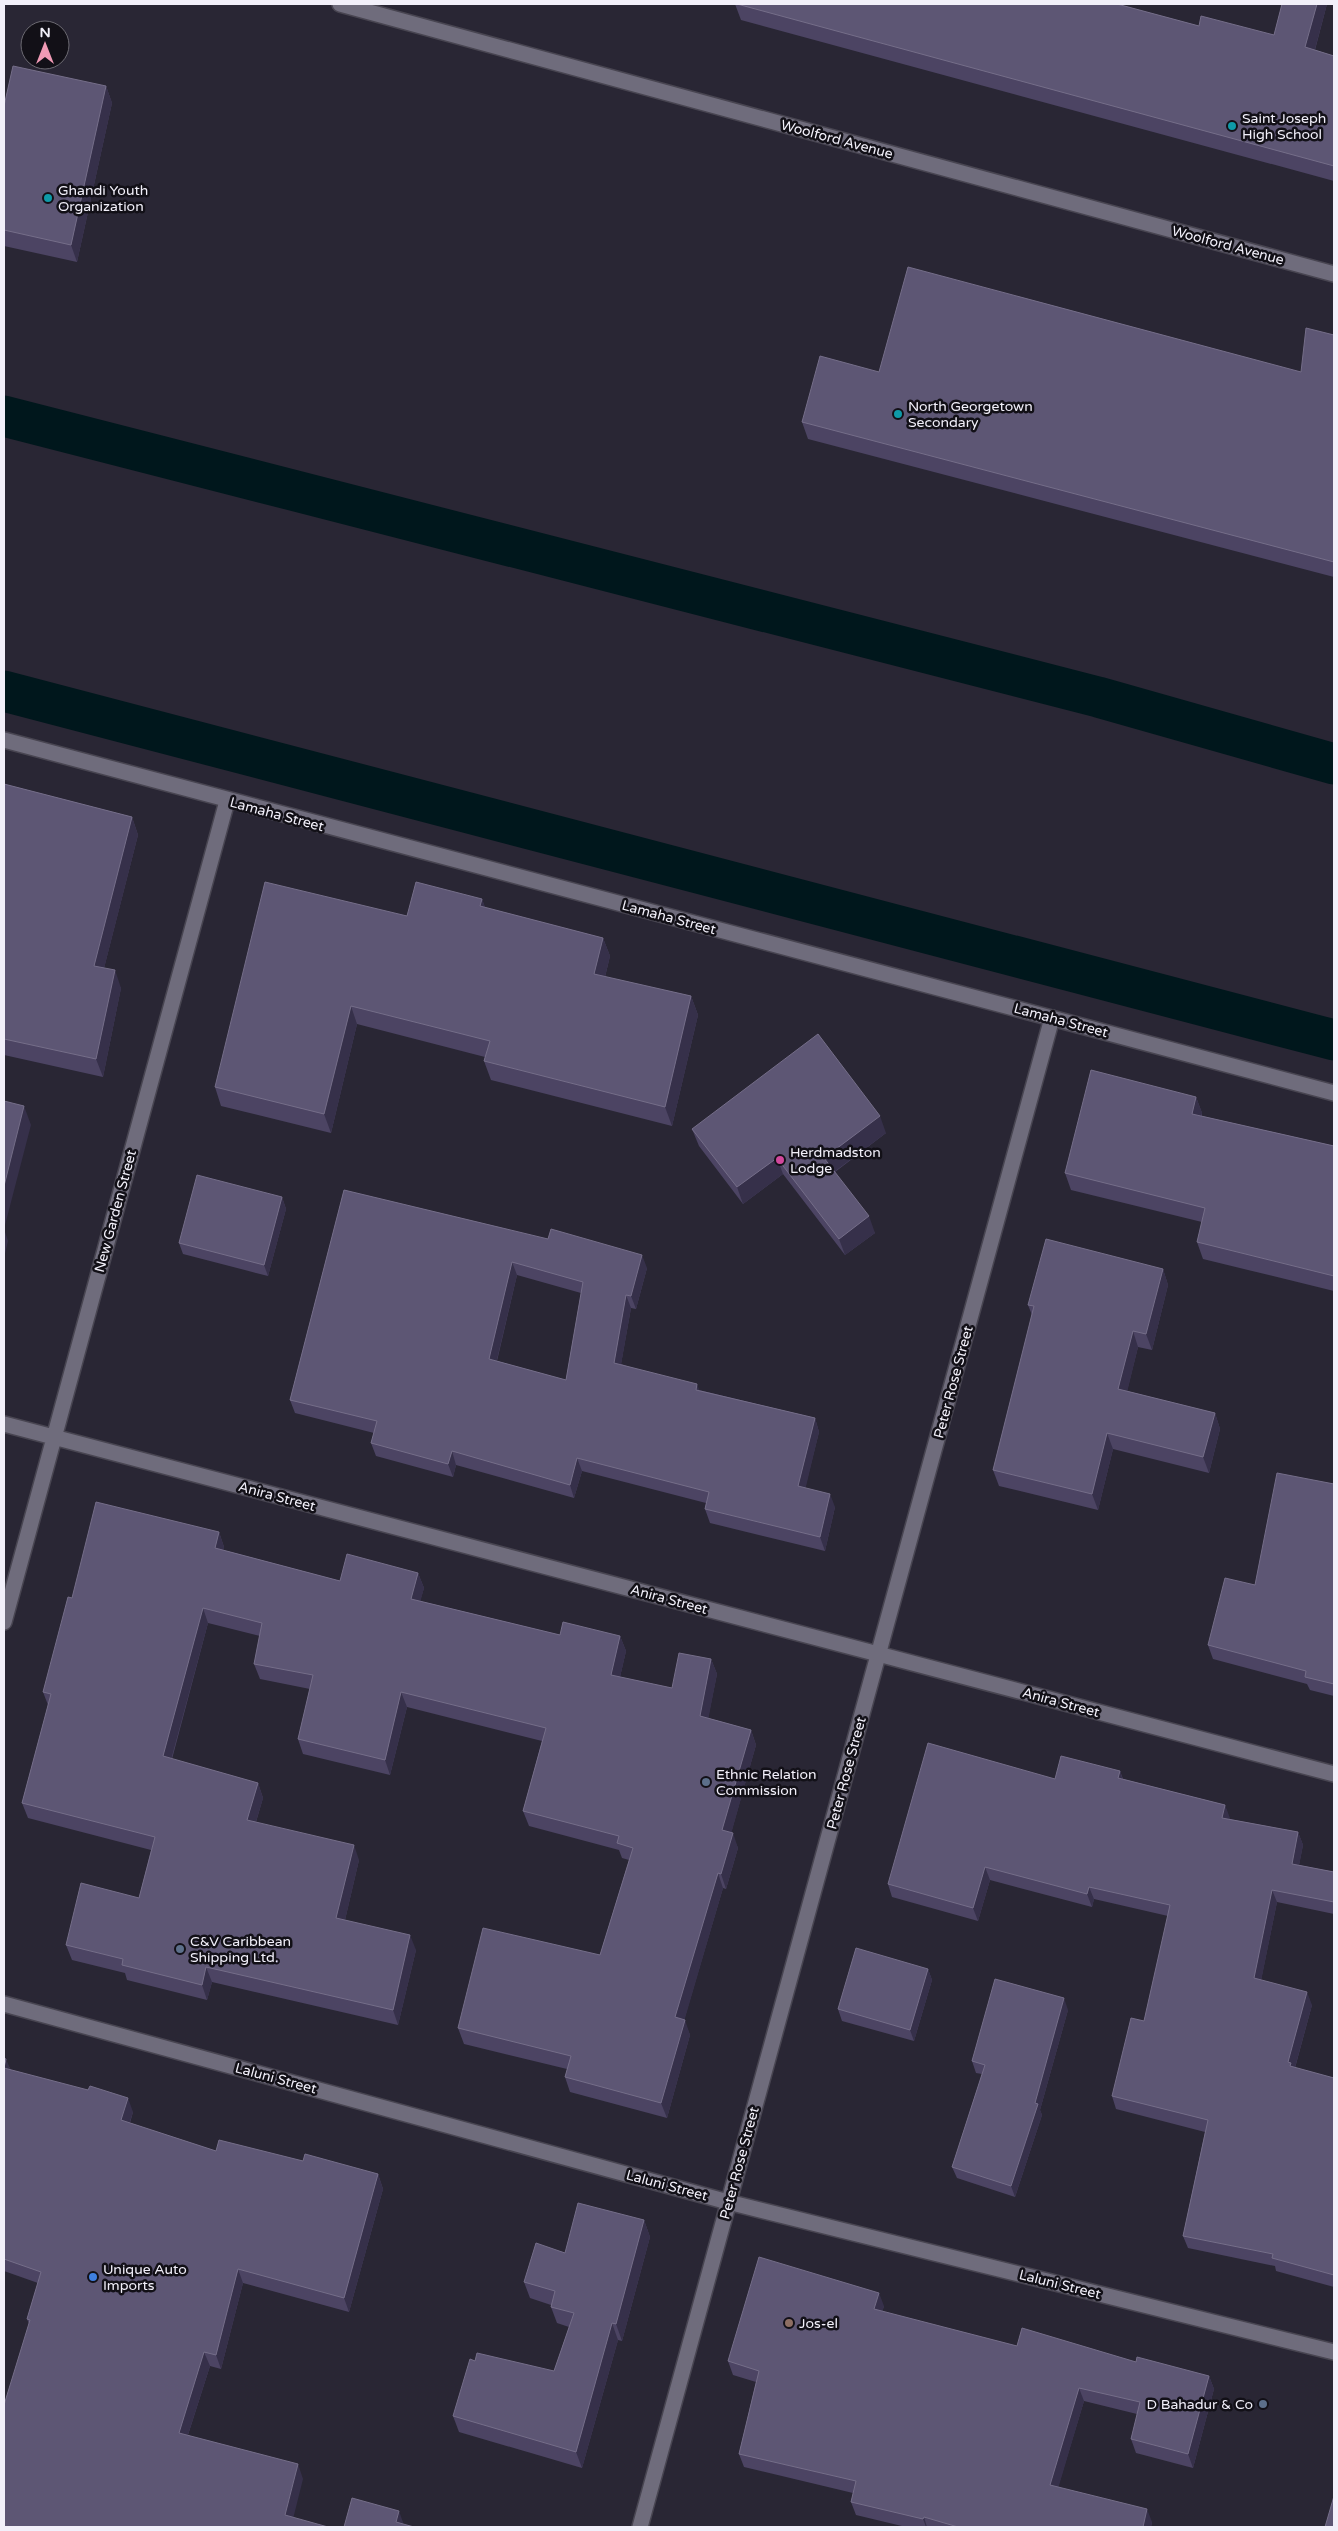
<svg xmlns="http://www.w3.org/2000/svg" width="1338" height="2531" font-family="'Varela Round',sans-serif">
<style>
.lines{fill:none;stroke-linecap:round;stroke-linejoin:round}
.canal{stroke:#00171c;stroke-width:41}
.minor-casing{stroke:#484551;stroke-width:18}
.tertiary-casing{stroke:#484551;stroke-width:18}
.minor{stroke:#6f6c7c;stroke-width:15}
.tertiary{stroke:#6f6c7c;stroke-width:15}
.wall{fill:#4c4463;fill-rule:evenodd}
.shaded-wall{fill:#36304a}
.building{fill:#5d5674;stroke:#756e89;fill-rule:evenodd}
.culture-dot{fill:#0f9aa8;stroke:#121017;stroke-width:2}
.hotel-dot{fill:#d1479c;stroke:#121017;stroke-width:2}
.service-dot{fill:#5c6f8a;stroke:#121017;stroke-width:2}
.shop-dot{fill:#3f7fe0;stroke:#121017;stroke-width:2}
.education-dot{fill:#8d6e63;stroke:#121017;stroke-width:2}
.labels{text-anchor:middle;stroke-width:5;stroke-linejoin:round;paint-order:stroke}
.poi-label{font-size:14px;fill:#f2f0fa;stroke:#121017;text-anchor:start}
.street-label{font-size:14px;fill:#f2f0fa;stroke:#121017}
</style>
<rect width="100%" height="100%" fill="#292634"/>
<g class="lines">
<!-- canal -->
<path class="canal" d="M 4,416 L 1098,697 L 1334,764
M 4,691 L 1334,1040"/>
<!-- minor casing -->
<g class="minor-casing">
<path id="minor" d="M 340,4 L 1334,274
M 4,1424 L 1334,1774
M 4,1622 L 227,801
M 4,2004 L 728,2202 L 1334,2352
M 640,2527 L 1052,1018"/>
</g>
<!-- tertiary casing -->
<g class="tertiary-casing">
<path id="tertiary" d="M 4,740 L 1334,1093"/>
</g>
<!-- minor -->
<use href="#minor" class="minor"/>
<!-- tertiary -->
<use href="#tertiary" class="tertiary"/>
</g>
<!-- wall -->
<path class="wall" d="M 735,4 L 1117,4 L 1199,26 L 1274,35 L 1282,4 L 1327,4 L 1315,50 L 1334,56 L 1334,181 L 741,20 Z
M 106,86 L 112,103 L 77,262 L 4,246 L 4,106 Z
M 1334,335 L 1334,577 L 808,439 L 802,422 L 879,372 L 1301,372 Z
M 4,784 L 132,817 L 138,835 L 104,968 L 121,988 L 103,1077 L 4,1055 Z
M 482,899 L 485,908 L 603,938 L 610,956 L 605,977 L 691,996 L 698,1015 L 672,1126 L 491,1080 L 484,1061 L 485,1057 L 357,1024 L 331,1133 L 221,1106 L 215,1087 L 407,916 Z
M 1196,1097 L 1202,1113 L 1202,1116 L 1334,1146 L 1334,1291 L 1203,1259 L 1197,1242 L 1202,1222 L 1071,1190 L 1065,1173 Z
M 692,1129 L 886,1133 L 835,1172 L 875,1233 L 845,1255 L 783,1174 L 743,1204 L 699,1146 Z
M 344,1190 L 647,1268 L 636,1309 L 631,1308 L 621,1364 L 699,1390 L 815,1418 L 819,1432 L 805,1488 L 835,1507 L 825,1551 L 710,1523 L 705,1509 L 706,1503 L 582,1471 L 574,1498 L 456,1465 L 453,1477 L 376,1456 L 371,1443 L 374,1433 L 295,1413 L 290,1400 ZM 517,1275 L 581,1293 L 566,1380 L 497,1361 Z
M 282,1197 L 286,1209 L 268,1276 L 183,1254 L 179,1243 Z
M 1163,1269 L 1168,1285 L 1152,1350 L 1138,1347 L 1127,1391 L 1215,1413 L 1220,1429 L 1209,1473 L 1113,1449 L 1098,1510 L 999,1486 L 993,1470 L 1032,1315 L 1028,1305 Z
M 1334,1484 L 1334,1696 L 1310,1690 L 1307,1684 L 1213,1659 L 1208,1645 Z
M 219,1532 L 224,1547 L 223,1550 L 340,1581 L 418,1573 L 424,1588 L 420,1601 L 560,1635 L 620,1636 L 626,1651 L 620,1677 L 672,1688 L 711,1659 L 717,1674 L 708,1718 L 751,1730 L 756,1745 L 731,1833 L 738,1848 L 726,1889 L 723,1888 L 684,2020 L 690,2035 L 667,2118 L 570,2092 L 565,2077 L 567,2069 L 464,2044 L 458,2028 L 600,1955 L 629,1860 L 622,1858 L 619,1850 L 529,1826 L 523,1811 L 542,1741 L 407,1707 L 390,1775 L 303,1754 L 298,1739 L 310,1689 L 260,1679 L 254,1664 L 260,1636 L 208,1623 L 172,1759 L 258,1783 L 263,1798 L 256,1822 L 359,1860 L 345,1920 L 416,1950 L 398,2025 L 212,1982 L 207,2000 L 127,1980 L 125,1973 L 72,1960 L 66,1945 L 139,1898 L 151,1850 L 28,1818 L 22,1803 L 48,1705 L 43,1692 L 72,1598 Z
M 1120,1771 L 1123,1779 L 1225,1805 L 1229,1819 L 1298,1832 L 1303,1845 L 1299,1865 L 1334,1872 L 1334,1914 L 1277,1902 L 1261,1980 L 1312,2005 L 1295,2068 L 1334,2078 L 1334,2287 L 1276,2271 L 1275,2266 L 1188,2248 L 1183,2236 L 1205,2132 L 1116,2109 L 1112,2096 L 1144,2021 L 1168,1916 L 1094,1899 L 1092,1907 L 990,1880 L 978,1921 L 892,1897 L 888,1884 L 1055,1779 Z
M 928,1969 L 932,1980 L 914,2041 L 842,2021 L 838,2009 Z
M 1068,2010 L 1040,2110 L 1042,2115 L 1015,2197 L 957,2178 L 952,2167 L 982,2074 L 976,2073 L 972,2061 Z
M 4,2058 L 11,2070 L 133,2112 L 130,2123 L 216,2151 L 303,2161 L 378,2174 L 383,2189 L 349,2312 L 243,2283 L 221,2369 L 210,2366 L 188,2435 L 303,2479 L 4,2527 L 29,2324 L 27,2319 L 38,2283 L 4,2271 Z
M 644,2220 L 650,2237 L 622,2341 L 618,2340 L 582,2468 L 459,2432 L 453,2416 L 475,2361 L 554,2371 L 569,2327 L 557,2323 L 551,2307 L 551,2305 L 530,2298 L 524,2282 L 565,2253 Z
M 884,2306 L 882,2312 L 1017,2346 L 1136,2362 L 1209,2376 L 1214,2389 L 1193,2468 L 1136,2453 L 1131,2439 L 1137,2414 L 1084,2401 L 1058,2487 L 1152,2522 L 1151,2527 L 906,2527 L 856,2515 L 851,2502 L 853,2493 L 744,2467 L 739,2454 L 756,2382 L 733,2375 L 728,2361 Z"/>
<!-- shaded-wall -->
<path class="shaded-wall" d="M 1317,4 L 1327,4 L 1311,64 L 1305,47 Z
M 106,86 L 112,103 L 77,262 L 71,245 Z
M 132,817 L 138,835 L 100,984 L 94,966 Z
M 482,899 L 489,917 L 480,906 Z
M 603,938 L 610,956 L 601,993 L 594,974 Z
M 115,970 L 121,988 L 103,1077 L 96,1059 Z
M 691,996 L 698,1015 L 672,1126 L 665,1107 Z
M 351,1006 L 357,1024 L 331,1133 L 324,1114 Z
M 1196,1097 L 1202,1113 L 1198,1130 L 1192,1114 Z
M 24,1106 L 31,1125 L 4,1229 L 8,1241 L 4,1258 L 4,1186 Z
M 880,1116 L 886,1133 L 830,1175 L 824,1158 Z
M 777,1158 L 783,1174 L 743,1204 L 737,1187 Z
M 282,1197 L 286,1209 L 268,1276 L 264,1265 Z
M 869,1216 L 875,1233 L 845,1255 L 839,1239 Z
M 642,1255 L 647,1268 L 636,1309 L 631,1296 Z
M 512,1262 L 517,1275 L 494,1372 L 489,1359 Z
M 1163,1269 L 1168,1285 L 1152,1350 L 1146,1334 Z
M 626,1295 L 631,1308 L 619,1376 L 614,1363 Z
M 1133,1331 L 1138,1347 L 1124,1405 L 1118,1389 Z
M 697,1384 L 702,1397 L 696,1390 Z
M 1215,1413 L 1220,1429 L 1209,1473 L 1203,1457 Z
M 815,1418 L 819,1432 L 803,1499 L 798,1486 Z
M 1107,1433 L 1113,1449 L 1098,1510 L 1092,1494 Z
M 452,1451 L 456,1465 L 453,1477 L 448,1464 Z
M 577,1458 L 582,1471 L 574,1498 L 570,1485 Z
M 830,1494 L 835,1507 L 825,1551 L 820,1537 Z
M 219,1532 L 224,1547 L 220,1563 L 215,1548 Z
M 418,1573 L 424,1588 L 417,1614 L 411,1599 Z
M 203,1608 L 208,1623 L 168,1771 L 163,1756 Z
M 620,1636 L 626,1651 L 617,1690 L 611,1675 Z
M 711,1659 L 717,1674 L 706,1731 L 700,1716 Z
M 401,1692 L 407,1707 L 390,1775 L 385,1760 Z
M 751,1730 L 756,1745 L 728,1845 L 722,1830 Z
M 1120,1771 L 1124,1784 L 1118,1778 Z
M 258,1783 L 263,1798 L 252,1835 L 247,1820 Z
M 1225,1805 L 1230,1818 L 1226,1830 L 1222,1818 Z
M 1298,1832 L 1303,1845 L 1297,1876 L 1292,1864 Z
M 733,1833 L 738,1848 L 726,1889 L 721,1874 Z
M 354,1845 L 359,1860 L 342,1933 L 336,1918 Z
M 985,1867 L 990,1880 L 978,1921 L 973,1908 Z
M 718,1873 L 723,1888 L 681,2032 L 675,2017 Z
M 1089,1887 L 1094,1899 L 1092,1907 L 1087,1894 Z
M 1272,1890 L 1277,1902 L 1259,1991 L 1254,1978 Z
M 410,1935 L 416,1950 L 398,2025 L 393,2010 Z
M 206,1967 L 212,1982 L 207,2000 L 202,1985 Z
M 928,1969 L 932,1980 L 914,2041 L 910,2030 Z
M 1307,1992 L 1312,2005 L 1294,2071 L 1295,2079 L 1288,2062 Z
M 1064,1998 L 1068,2010 L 1040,2110 L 1042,2115 L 1015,2197 L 1011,2186 Z
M 685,2020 L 690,2035 L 667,2118 L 661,2103 Z
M 6,2059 L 12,2073 L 4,2068 Z
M 128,2098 L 133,2112 L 126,2134 L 121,2120 Z
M 378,2174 L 383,2189 L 349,2312 L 344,2298 Z
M 644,2220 L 650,2237 L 622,2341 L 616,2324 Z
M 238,2269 L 243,2283 L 221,2369 L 216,2355 Z
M 879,2293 L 884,2306 L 879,2323 L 874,2309 Z
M 612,2323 L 618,2340 L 582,2468 L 576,2452 Z
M 204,2352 L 210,2366 L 184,2447 L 179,2433 Z
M 1209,2376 L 1214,2389 L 1193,2468 L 1188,2454 Z
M 1079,2388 L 1084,2401 L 1055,2499 L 1050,2485 Z
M 298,2464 L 303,2479 L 291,2527 L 285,2515 Z
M 1147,2509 L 1152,2522 L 1151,2527 L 1143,2527 Z
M 399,2511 L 404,2525 L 396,2522 Z
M 924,2517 L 927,2527 L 926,2527 L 923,2519 Z"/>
<!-- building -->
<path class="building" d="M 737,4 L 1117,4 L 1199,26 L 1201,16 L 1274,35 L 1282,4 L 1317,4 L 1305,47 L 1334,56 L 1334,166 Z
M 13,66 L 106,86 L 71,245 L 4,230 L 4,106 Z
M 908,267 L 1301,372 L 1306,328 L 1334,335 L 1334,562 L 802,422 L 820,356 L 879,372 Z
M 4,784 L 132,817 L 94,966 L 115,970 L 96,1059 L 4,1039 Z
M 265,882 L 407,916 L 416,882 L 482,899 L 480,906 L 603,938 L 594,974 L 691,996 L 665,1107 L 484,1061 L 490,1041 L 351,1006 L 324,1114 L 215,1087 Z
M 818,1034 L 880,1116 L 824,1158 L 869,1216 L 839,1239 L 777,1158 L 737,1187 L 692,1129 Z
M 1091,1070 L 1196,1097 L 1192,1114 L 1334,1146 L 1334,1276 L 1197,1242 L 1205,1208 L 1065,1173 Z
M 4,1101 L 24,1106 L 4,1186 Z
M 197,1175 L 282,1197 L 264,1265 L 179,1243 Z
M 344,1190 L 548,1239 L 551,1229 L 642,1255 L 631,1296 L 626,1295 L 614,1363 L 697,1384 L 696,1390 L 815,1418 L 798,1486 L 830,1494 L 820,1537 L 705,1509 L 709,1492 L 577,1458 L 570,1485 L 452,1451 L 448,1464 L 371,1443 L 377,1421 L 290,1400 ZM 512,1262 L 583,1282 L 566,1380 L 489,1359 Z
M 1046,1239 L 1163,1269 L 1146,1334 L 1133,1331 L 1118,1389 L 1215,1413 L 1203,1457 L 1107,1433 L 1092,1494 L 993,1470 L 1034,1306 L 1028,1305 Z
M 1277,1473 L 1334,1484 L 1334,1684 L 1305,1677 L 1306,1671 L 1208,1645 L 1225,1578 L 1255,1585 Z
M 96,1502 L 219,1532 L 215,1548 L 340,1581 L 347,1554 L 418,1573 L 411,1599 L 560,1635 L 563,1622 L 620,1636 L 611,1675 L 672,1688 L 679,1653 L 711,1659 L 700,1716 L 751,1730 L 722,1830 L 733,1833 L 721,1874 L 718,1873 L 675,2017 L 685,2020 L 661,2103 L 565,2077 L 571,2056 L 458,2028 L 483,1928 L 600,1955 L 633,1848 L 617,1843 L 619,1836 L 523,1811 L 546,1728 L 401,1692 L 385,1760 L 298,1739 L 313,1675 L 254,1664 L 262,1623 L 203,1608 L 163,1756 L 258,1783 L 247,1820 L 354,1845 L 336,1918 L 410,1935 L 393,2010 L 206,1967 L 202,1985 L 122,1965 L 123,1959 L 66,1945 L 81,1883 L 139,1898 L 155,1837 L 22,1803 L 51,1694 L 43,1692 L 68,1597 L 72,1598 Z
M 928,1743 L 1055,1779 L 1061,1756 L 1120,1771 L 1118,1778 L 1225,1805 L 1222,1818 L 1298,1832 L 1292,1864 L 1334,1872 L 1334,1902 L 1272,1890 L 1254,1978 L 1307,1992 L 1288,2062 L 1291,2063 L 1290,2066 L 1334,2078 L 1334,2275 L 1272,2258 L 1273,2254 L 1183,2236 L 1208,2120 L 1112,2096 L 1131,2018 L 1144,2021 L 1170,1905 L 1089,1887 L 1087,1894 L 985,1867 L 973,1908 L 888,1884 Z
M 856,1948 L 928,1969 L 910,2030 L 838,2009 Z
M 995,1979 L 1064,1998 L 1035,2103 L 1038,2104 L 1011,2186 L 952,2167 L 985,2065 L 972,2061 Z
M 4,2058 L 6,2059 L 4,2068 L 88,2090 L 90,2086 L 128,2098 L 121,2120 L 216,2151 L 219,2140 L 303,2161 L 305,2154 L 378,2174 L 344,2298 L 238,2269 L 216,2355 L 204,2352 L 179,2433 L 298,2464 L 285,2515 L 328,2527 L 4,2527 L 4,2405 L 30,2320 L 27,2319 L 41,2272 L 4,2259 Z
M 578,2203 L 644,2220 L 616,2324 L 612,2323 L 576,2452 L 453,2416 L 470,2359 L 475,2361 L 477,2353 L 554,2371 L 574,2313 L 551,2307 L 555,2291 L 524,2282 L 536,2243 L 565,2253 Z
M 759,2257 L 879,2293 L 874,2309 L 1017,2346 L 1022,2328 L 1136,2362 L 1137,2357 L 1209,2376 L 1188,2454 L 1131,2439 L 1140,2402 L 1079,2388 L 1050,2485 L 1147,2509 L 1143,2527 L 958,2527 L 924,2517 L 923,2519 L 851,2502 L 856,2481 L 739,2454 L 759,2371 L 728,2361 Z
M 1334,2496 L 1334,2527 L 1325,2527 Z
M 352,2498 L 399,2511 L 396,2522 L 414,2527 L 344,2527 Z"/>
<!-- markers -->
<g class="culture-dot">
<circle cx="1232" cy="126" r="5"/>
<circle cx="48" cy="198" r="5"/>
<circle cx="898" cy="414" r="5"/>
</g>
<circle class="hotel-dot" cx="780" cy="1160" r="5"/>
<g class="service-dot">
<circle cx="706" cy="1782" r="5"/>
<circle cx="180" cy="1949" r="5"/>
<circle cx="1263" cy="2404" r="5"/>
</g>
<circle class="shop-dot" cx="93" cy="2277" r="5"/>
<circle class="education-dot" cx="789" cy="2323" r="5"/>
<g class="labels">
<!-- poi labels -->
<g class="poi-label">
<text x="1242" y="123">Saint Joseph<tspan x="1242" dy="16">High School</tspan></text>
<text x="58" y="195">Ghandi Youth<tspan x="58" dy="16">Organization</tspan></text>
<text x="908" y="411">North Georgetown<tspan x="908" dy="16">Secondary</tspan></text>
<text x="790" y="1157">Herdmadston<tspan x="790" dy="16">Lodge</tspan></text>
<text x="716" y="1779">Ethnic Relation<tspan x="716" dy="16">Commission</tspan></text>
<text x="190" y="1946">C&amp;V Caribbean<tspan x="190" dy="16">Shipping Ltd.</tspan></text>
<text x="103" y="2274">Unique Auto<tspan x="103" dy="16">Imports</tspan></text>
<text x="799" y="2328">Jos-el</text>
<text x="1253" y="2409" text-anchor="end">D Bahadur &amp; Co</text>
</g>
<!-- street labels -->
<g class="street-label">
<text transform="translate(837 139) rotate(15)" y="5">Woolford Avenue</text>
<text transform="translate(1228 245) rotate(15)" y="5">Woolford Avenue</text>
<text transform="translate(277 814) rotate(15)" y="5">Lamaha Street</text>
<text transform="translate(669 917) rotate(15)" y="5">Lamaha Street</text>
<text transform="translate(1061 1020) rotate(15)" y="5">Lamaha Street</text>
<text transform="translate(115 1211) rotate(-75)" y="5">New Garden Street</text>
<text transform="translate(953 1382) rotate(-75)" y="5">Peter Rose Street</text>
<text transform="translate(277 1496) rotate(15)" y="5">Anira Street</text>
<text transform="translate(669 1599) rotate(15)" y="5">Anira Street</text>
<text transform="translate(1061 1702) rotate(15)" y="5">Anira Street</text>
<text transform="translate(846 1773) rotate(-75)" y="5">Peter Rose Street</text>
<text transform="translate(276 2078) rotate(15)" y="5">Laluni Street</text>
<text transform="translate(739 2163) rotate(-75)" y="5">Peter Rose Street</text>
<text transform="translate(667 2185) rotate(15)" y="5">Laluni Street</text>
<text transform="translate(1060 2284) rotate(14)" y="5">Laluni Street</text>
</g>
</g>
<!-- border -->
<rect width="1338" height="2531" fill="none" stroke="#f2f0fa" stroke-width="10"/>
<!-- north arrow -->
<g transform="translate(45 45)"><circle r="24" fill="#121017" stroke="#6c6a72"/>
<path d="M0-4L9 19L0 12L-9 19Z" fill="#f09ab5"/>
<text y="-8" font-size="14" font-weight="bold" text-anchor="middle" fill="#f2f0fa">N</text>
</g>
</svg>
